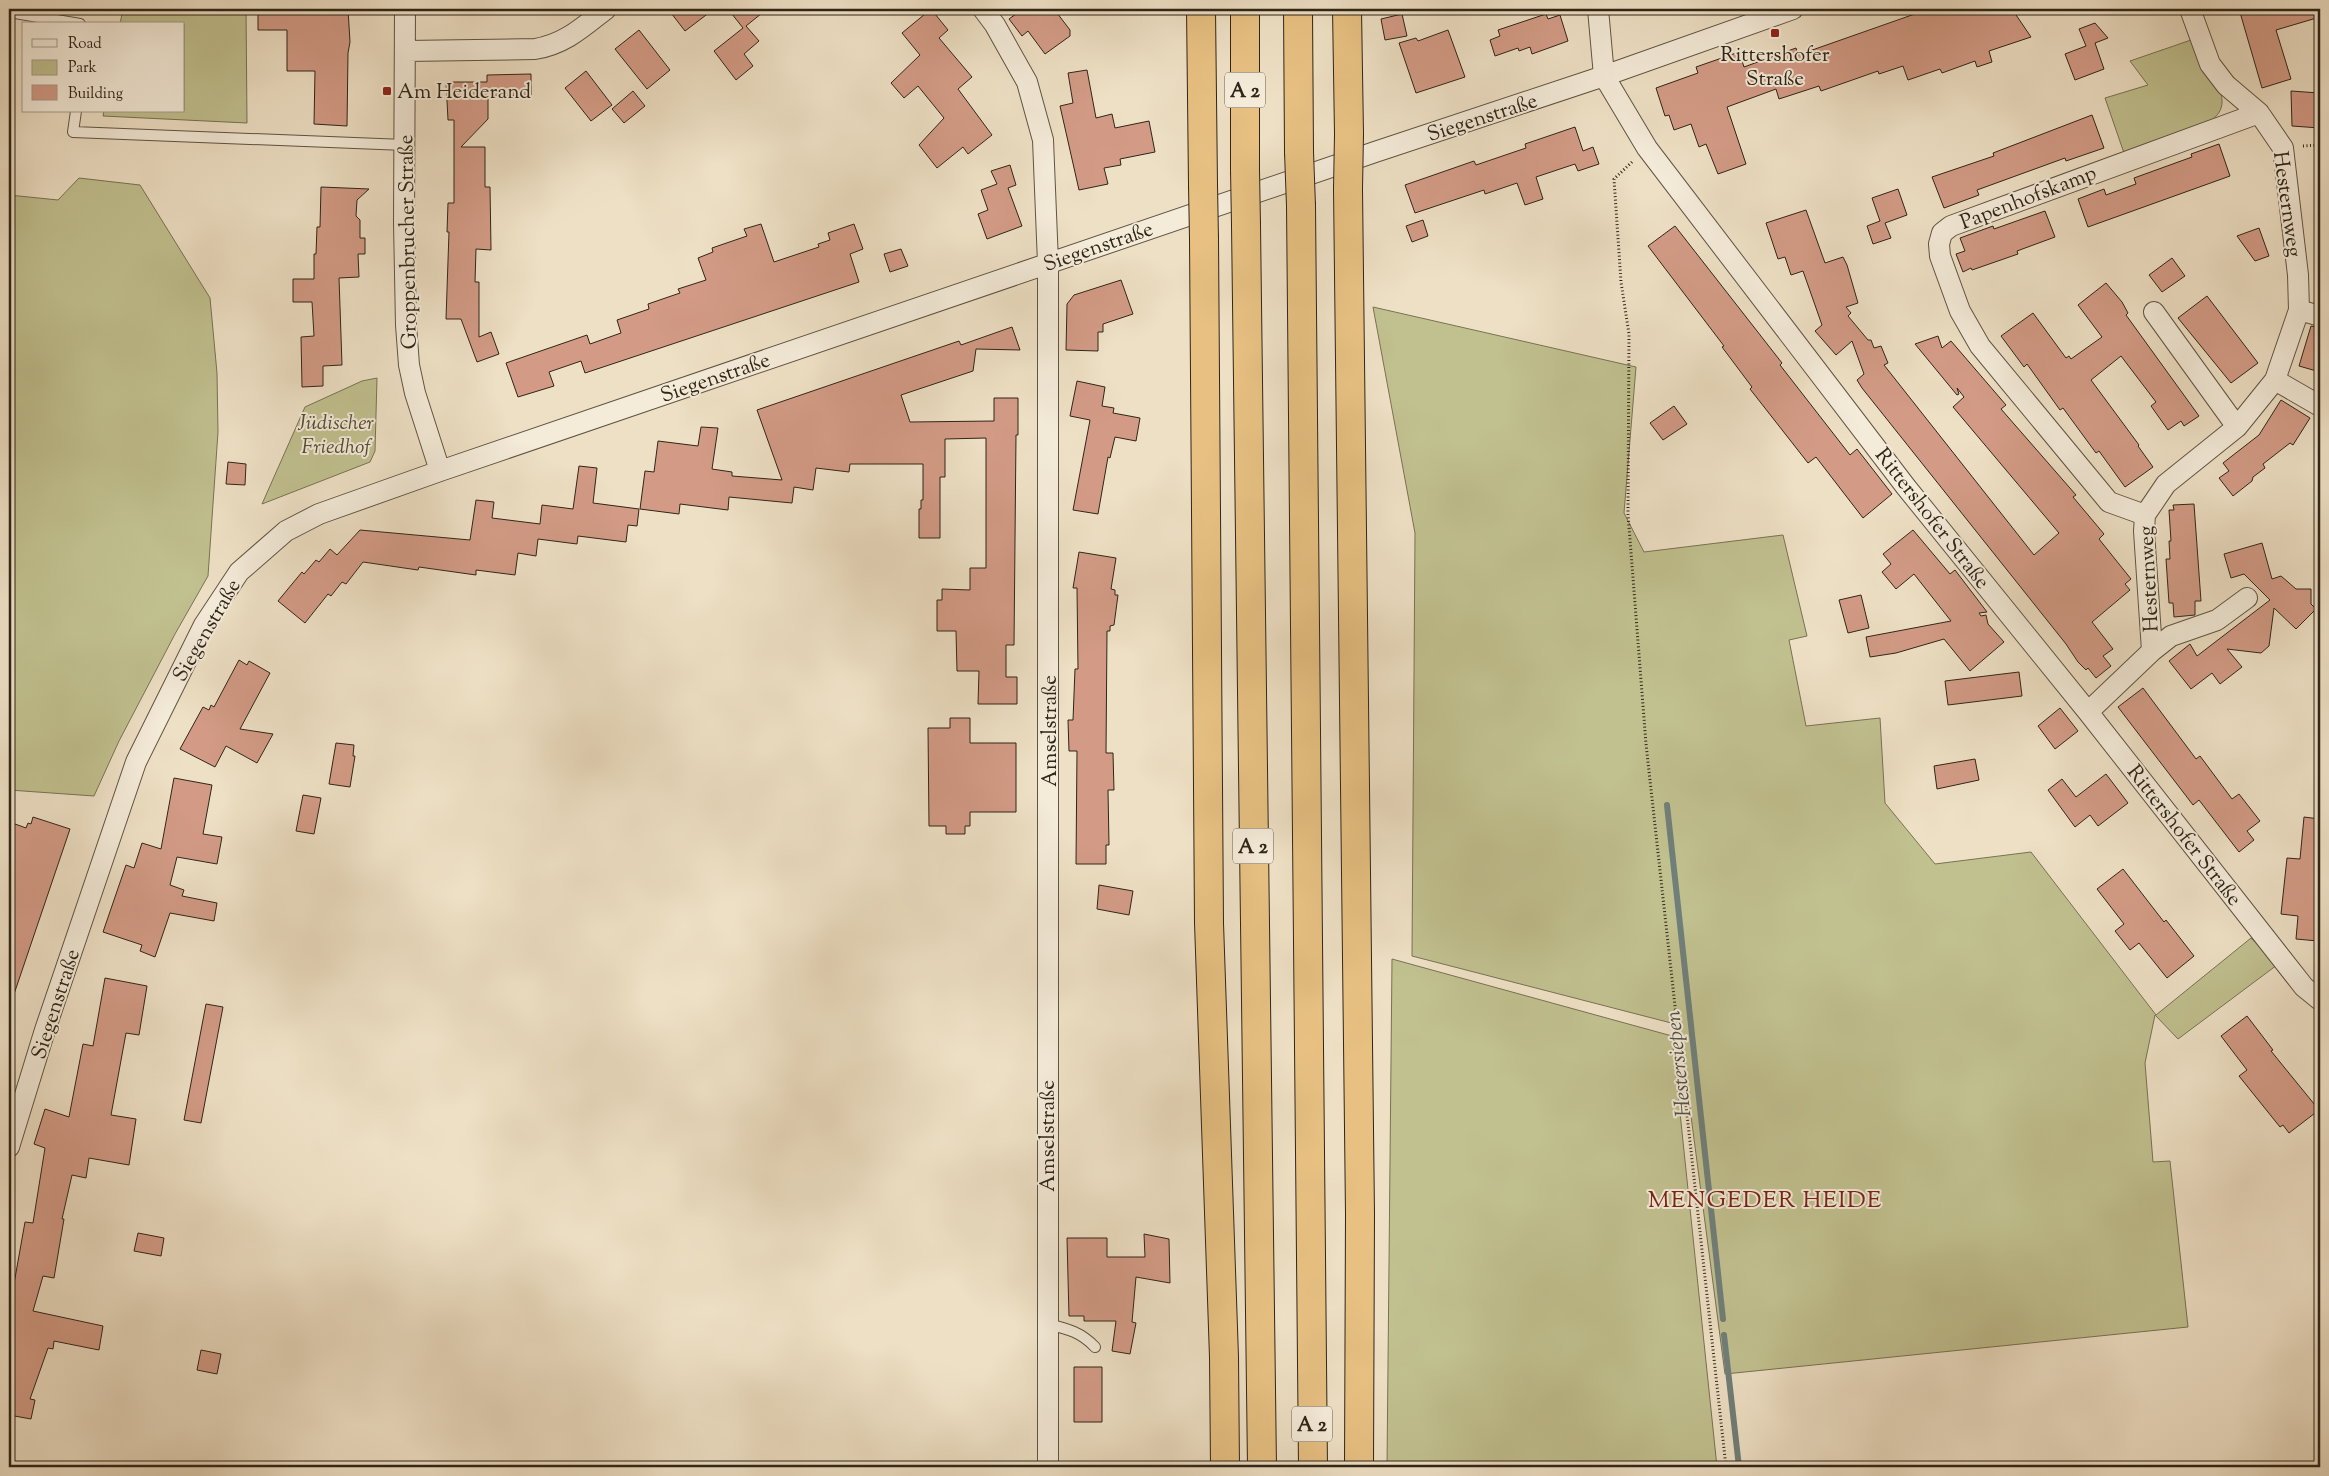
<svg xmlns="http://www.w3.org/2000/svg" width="2329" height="1476" font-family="'Sorts Mill Goudy',serif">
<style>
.green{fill:#c1c08f;stroke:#787254}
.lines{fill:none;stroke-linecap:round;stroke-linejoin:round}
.stream{stroke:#707f7a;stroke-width:6}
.building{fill:#d39b86;stroke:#2f2518}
.service-casing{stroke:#5f5443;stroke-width:12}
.minor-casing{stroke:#5f5443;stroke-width:22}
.motorway-casing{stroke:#2f2518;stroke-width:30}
.path{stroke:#2f2518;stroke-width:3;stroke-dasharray:1 2.5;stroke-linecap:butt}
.service{stroke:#f4ebd9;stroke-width:10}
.minor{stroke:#f4ebd9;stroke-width:20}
.motorway{stroke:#e7c082;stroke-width:28}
.motorway-bridge-casing{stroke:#2f2518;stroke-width:30;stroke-linecap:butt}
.motorway-bridge{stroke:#e7c082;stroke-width:28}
.poi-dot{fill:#8f2418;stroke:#f4ebd9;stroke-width:2}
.labels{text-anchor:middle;stroke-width:4;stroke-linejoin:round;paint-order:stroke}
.shield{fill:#f4ebd9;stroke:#6a6052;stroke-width:1}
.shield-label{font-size:20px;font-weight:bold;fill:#2f2518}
.poi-label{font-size:21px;fill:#2f2518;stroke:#f4ebd9}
.street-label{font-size:21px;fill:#2f2518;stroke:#f4ebd9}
.park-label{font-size:21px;font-style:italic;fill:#544c36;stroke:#f4ebd9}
.water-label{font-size:22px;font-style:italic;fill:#4f5249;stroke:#f4ebd9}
.quarter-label{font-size:24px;letter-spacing:1px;fill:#7a1f14;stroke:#f4ebd9}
</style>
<rect width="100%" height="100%" fill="#eee0c5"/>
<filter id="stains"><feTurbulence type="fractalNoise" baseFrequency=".004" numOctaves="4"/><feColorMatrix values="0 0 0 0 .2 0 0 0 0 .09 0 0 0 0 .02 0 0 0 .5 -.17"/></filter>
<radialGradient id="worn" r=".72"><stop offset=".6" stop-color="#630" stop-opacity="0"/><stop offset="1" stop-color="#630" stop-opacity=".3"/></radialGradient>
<!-- green -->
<path class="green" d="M 123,9 L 246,9 L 247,123 L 103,116 L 104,111 L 184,111 L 184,24 L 120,24 Z
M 2191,40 C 2200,55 2228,91 2221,108 C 2219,115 2213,119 2208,123 L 2124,153 L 2105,98 L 2148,85 L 2130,61 Z
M 79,178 L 140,185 L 210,298 L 217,373 L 218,432 L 208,576 L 175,634 L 119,741 L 94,796 L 9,790 L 9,195 L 58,200 Z
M 1373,307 L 1636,367 L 1624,513 L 1644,552 L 1783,535 L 1807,636 L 1789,640 L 1806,726 L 1880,718 L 1885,803 L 1935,864 L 2031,852 L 2156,1015 L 2251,938 L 2277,965 L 2178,1039 L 2155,1015 L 2145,1063 L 2153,1162 L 2170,1161 L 2188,1327 L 1725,1374 L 1679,1025 L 1412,956 L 1415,533 Z
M 377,378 L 375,451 L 370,462 L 262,504 L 305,407 L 362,381 Z
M 1392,959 L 1672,1036 L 1717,1467 L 1387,1467 Z"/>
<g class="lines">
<!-- stream -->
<path class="stream" d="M 1667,805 L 1723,1319
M 1724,1335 L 1739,1467"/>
</g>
<!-- building -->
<path class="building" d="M 314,9 L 348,9 L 350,42 L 348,53 L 347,126 L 314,124 L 315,71 L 287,71 L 287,30 L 258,30 L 258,11 L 314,10 Z
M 668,9 L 714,9 L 685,31 Z
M 728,9 L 767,9 L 746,26 L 759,41 L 744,54 L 753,66 L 736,80 L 714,51 L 743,28 Z
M 931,9 L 948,30 L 939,38 L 972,77 L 958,89 L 992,135 L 968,154 L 963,147 L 937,168 L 919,145 L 944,118 L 918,86 L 904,98 L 891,83 L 920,55 L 902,33 Z
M 1023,9 L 1054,9 L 1070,30 L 1070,36 L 1045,54 L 1028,31 L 1022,36 L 1009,19 Z
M 1929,9 L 2012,9 L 2031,37 L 1989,51 L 1992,62 L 1977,67 L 1975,61 L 1942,73 L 1940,69 L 1908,80 L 1903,66 L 1879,74 L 1878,71 L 1821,91 L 1819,86 L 1779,99 L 1776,89 L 1727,107 L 1746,164 L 1718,174 L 1706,144 L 1699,147 L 1691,124 L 1674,130 L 1669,115 L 1665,116 L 1656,88 L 1698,73 L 1696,67 L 1739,52 L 1744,67 L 1796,48 L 1798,55 Z
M 2239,9 L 2320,9 L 2320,17 L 2276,30 L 2291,79 L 2262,88 Z
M 1402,14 L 1407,36 L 1385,40 L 1381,19 Z
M 1546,14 L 1548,19 L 1560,15 L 1568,41 L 1532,54 L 1530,47 L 1519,51 L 1518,48 L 1495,56 L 1490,40 L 1500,36 L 1498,30 Z
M 2095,23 L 2108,38 L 2095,43 L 2104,69 L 2075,80 L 2065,54 L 2086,46 L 2079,29 Z
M 639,30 L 670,70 L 647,89 L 615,49 Z
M 1448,30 L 1465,77 L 1416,93 L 1399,43 L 1416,38 L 1418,41 Z
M 1087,70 L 1096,118 L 1112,114 L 1115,128 L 1149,121 L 1155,152 L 1120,159 L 1121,165 L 1104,168 L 1108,184 L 1079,190 L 1060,106 L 1073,103 L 1068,73 Z
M 586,71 L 612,105 L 591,121 L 565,88 Z
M 531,74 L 531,95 L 488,96 L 488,119 L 461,147 L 485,147 L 485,187 L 490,187 L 491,250 L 476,249 L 475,282 L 479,282 L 479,337 L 491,332 L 499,354 L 477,362 L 461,319 L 446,319 L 449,232 L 447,232 L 448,203 L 454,203 L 454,120 L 448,120 L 446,82 L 487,82 L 487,75 Z
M 633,91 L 645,106 L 624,123 L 612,109 Z
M 2291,91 L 2319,93 L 2320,128 L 2292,126 Z
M 2092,115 L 2104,148 L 2066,161 L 2065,158 L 1977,190 L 1979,195 L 1944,208 L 1932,177 L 1994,156 L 1993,153 Z
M 1575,127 L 1583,151 L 1593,147 L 1599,164 L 1578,171 L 1575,164 L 1536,177 L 1543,199 L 1525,205 L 1517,183 L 1485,194 L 1484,190 L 1415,213 L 1405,185 L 1474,161 L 1476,165 L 1526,148 L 1525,144 Z
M 2219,144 L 2230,176 L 2088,227 L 2078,199 L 2104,189 L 2106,195 L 2136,184 L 2134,178 L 2192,157 L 2191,154 Z
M 1010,165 L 1016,185 L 1008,188 L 1022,226 L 987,239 L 978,214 L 988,210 L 981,190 L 997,184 L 991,171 Z
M 321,187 L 369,189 L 357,200 L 356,216 L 360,220 L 360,238 L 365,238 L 365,254 L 358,254 L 359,277 L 339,278 L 342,365 L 323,366 L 323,386 L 302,387 L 301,337 L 314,336 L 312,302 L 293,302 L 293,279 L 314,279 L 314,254 L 316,254 L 317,227 L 320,227 Z
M 1898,189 L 1907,215 L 1885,223 L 1891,238 L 1873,244 L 1867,226 L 1880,221 L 1872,198 Z
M 1806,210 L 1825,263 L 1843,257 L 1847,265 L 1858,303 L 1846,307 L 1851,313 L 1848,316 L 1868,340 L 1871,340 L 1874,348 L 1881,346 L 1888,363 L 1884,365 L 2034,555 L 2059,533 L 1953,407 L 1964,397 L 1957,388 L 1959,394 L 1957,395 L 1915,344 L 1938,336 L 1942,348 L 1951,341 L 2006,405 L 2001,409 L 2076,495 L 2073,497 L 2104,534 L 2099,539 L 2131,579 L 2125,584 L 2130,590 L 2092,622 L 2113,649 L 2103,656 L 2111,666 L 2096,678 L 2088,668 L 2086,670 L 2078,662 L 2066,644 L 1862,388 L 1857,380 L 1864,374 L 1852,341 L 1836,355 L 1815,331 L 1822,325 L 1803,271 L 1791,275 L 1785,257 L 1778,259 L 1766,223 Z
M 2045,211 L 2055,237 L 2017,251 L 2018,254 L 1972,270 L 1971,268 L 1963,272 L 1956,254 L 1965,251 L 1960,238 L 1993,226 L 1994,229 Z
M 1423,220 L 1428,236 L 1412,242 L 1406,226 Z
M 761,224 L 774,262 L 819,247 L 818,244 L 830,240 L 828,233 L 854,224 L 863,249 L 850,254 L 859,282 L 585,373 L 581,361 L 549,372 L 554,386 L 518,397 L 506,363 L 587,335 L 590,344 L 621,333 L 617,320 L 649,309 L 648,304 L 680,293 L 678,289 L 706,280 L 698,258 L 713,252 L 712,248 L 747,236 L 744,229 Z
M 1675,226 L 1782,363 L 1780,365 L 1850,455 L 1857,449 L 1892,494 L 1863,518 L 1816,457 L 1808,463 L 1750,389 L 1752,387 L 1722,347 L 1724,346 L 1648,246 Z
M 2259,228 L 2269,256 L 2255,261 L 2237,236 Z
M 901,249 L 908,266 L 890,272 L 884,254 Z
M 2172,258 L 2185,276 L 2162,292 L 2149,275 Z
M 1121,280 L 1133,314 L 1103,324 L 1103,332 L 1098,332 L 1098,351 L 1066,350 L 1067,304 L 1074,295 Z
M 2106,283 L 2122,302 L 2128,313 L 2126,315 L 2199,416 L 2184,426 L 2181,421 L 2168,430 L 2151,406 L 2156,402 L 2121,356 L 2091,380 L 2139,445 L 2138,446 L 2153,467 L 2125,487 L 2099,451 L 2096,453 L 2063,408 L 2060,410 L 2027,364 L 2024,367 L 2001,336 L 2033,313 L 2066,358 L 2069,356 L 2071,359 L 2102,337 L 2078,305 Z
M 2207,296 L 2258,363 L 2231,383 L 2178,318 Z
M 2311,326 L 2320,328 L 2320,372 L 2299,366 Z
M 1012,327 L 1020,350 L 976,349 L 973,371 L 901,395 L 910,422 L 994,421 L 994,398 L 1018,398 L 1018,435 L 1016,435 L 1014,645 L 1006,645 L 1006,677 L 1017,677 L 1017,704 L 978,704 L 979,671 L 957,671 L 956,631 L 937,631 L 937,600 L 942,600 L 942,589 L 970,590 L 970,568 L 986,568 L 986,438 L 945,439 L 945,477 L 940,477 L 940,538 L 919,538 L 919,509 L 921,509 L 921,500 L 923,500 L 923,464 L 850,464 L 849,472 L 816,468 L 813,490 L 794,487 L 792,503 L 729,497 L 728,510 L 680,504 L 679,514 L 640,509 L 645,471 L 654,472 L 658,441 L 698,446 L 701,427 L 718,428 L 712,469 L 732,472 L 732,476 L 782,480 L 757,410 L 959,341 L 961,345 Z
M 1077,381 L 1105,387 L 1102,406 L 1114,408 L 1113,413 L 1140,418 L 1136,441 L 1115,437 L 1110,458 L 1108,457 L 1098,514 L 1073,510 L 1090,420 L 1070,416 Z
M 2281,400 L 2310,418 L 2293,445 L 2290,443 L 2263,464 L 2265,468 L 2253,477 L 2252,481 L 2233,496 L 2219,478 L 2229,471 L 2223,463 L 2259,435 Z
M 1674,406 L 1687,424 L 1663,440 L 1650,423 Z
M 228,462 L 246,464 L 245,485 L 226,484 Z
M 579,466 L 597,468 L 593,503 L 639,509 L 637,526 L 628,525 L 626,542 L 578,536 L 577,544 L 538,539 L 536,556 L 518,553 L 515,575 L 476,570 L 476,575 L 419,567 L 418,570 L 363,562 L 346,584 L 342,582 L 331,596 L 328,594 L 305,623 L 278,601 L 302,572 L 304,574 L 316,560 L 319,562 L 330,549 L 337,555 L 360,530 L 470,540 L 476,500 L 494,502 L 492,518 L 540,524 L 542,505 L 573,509 Z
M 2194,504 L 2201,601 L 2195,601 L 2195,615 L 2174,617 L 2173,603 L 2169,603 L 2166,559 L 2170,559 L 2169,541 L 2171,541 L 2169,510 L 2174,510 L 2173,505 Z
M 1913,530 L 1950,574 L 1955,570 L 1987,612 L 1979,613 L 1981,616 L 1986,615 L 1988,624 L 2004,642 L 1970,671 L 1944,639 L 1896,653 L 1870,657 L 1866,637 L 1951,621 L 1914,574 L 1896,589 L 1882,572 L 1891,564 L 1883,554 Z
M 2262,543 L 2272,579 L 2281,576 L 2296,589 L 2311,589 L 2311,604 L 2316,609 L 2296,629 L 2274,608 L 2269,646 L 2261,653 L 2227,649 L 2242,667 L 2220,684 L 2212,673 L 2191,689 L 2169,661 L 2190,644 L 2197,656 L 2270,600 L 2244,574 L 2231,578 L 2224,554 Z
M 1079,552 L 1116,558 L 1111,589 L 1115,590 L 1115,595 L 1118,595 L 1114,625 L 1110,626 L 1110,631 L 1107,631 L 1106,753 L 1113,753 L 1114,790 L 1108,790 L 1109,845 L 1106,845 L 1106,864 L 1076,864 L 1077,751 L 1069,751 L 1068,720 L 1073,720 L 1075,669 L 1078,669 L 1077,588 L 1073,588 Z
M 1861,595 L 1869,628 L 1848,633 L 1839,600 Z
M 239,660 L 247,665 L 249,661 L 270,673 L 240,729 L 273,734 L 257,763 L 226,746 L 215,767 L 180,749 L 203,707 L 209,710 L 211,705 L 214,707 Z
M 2019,672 L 2022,696 L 1948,705 L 1945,681 Z
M 2143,688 L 2196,759 L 2200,756 L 2232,799 L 2239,794 L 2260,821 L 2247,831 L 2254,840 L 2239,852 L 2199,800 L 2193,805 L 2118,707 Z
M 2060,708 L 2078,731 L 2055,749 L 2038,726 Z
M 950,718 L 970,718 L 970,743 L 1016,743 L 1016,812 L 970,812 L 970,826 L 965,826 L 965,834 L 946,834 L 946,826 L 929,826 L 928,728 L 950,728 Z
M 336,743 L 354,745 L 353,756 L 355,756 L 350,787 L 329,784 Z
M 1975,759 L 1979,780 L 1937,789 L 1934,766 Z
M 2106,774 L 2128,803 L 2098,826 L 2090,815 L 2075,827 L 2048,790 L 2062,779 L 2076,797 Z
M 174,778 L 212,785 L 203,834 L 222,837 L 217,864 L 177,857 L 170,885 L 184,890 L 182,896 L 217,903 L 214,921 L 170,913 L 155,957 L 140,951 L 142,945 L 103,932 L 126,865 L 134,868 L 142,843 L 161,849 Z
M 303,795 L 321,798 L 314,834 L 296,831 Z
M 33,817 L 70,829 L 12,1000 L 9,1000 L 9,843 L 15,824 L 26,828 L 28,823 L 31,824 Z
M 2304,817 L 2320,819 L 2320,918 L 2318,941 L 2296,939 L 2298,916 L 2281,914 L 2287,858 L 2300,859 Z
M 2123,869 L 2164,922 L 2166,920 L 2194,956 L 2167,978 L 2139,943 L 2130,950 L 2115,931 L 2124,924 L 2097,889 Z
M 1099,885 L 1133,891 L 1129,915 L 1097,909 Z
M 105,978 L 147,986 L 139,1035 L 126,1033 L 111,1115 L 136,1119 L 129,1165 L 89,1158 L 86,1178 L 72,1175 L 62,1219 L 64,1219 L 54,1278 L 43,1276 L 33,1311 L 103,1326 L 99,1350 L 54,1341 L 53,1349 L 48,1348 L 30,1399 L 35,1400 L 31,1419 L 9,1415 L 9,1294 L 12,1295 L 25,1222 L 33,1223 L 45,1148 L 34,1144 L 45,1109 L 69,1117 L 83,1044 L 93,1046 Z
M 206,1004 L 223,1007 L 201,1123 L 184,1120 Z
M 2247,1016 L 2273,1050 L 2271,1051 L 2319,1110 L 2289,1133 L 2283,1125 L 2280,1127 L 2239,1076 L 2247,1070 L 2221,1036 Z
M 138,1233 L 164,1238 L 161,1256 L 134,1251 Z
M 1144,1234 L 1169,1239 L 1170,1283 L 1136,1277 L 1132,1322 L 1136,1323 L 1130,1354 L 1112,1351 L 1116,1321 L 1084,1321 L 1084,1316 L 1069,1316 L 1067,1238 L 1107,1238 L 1107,1257 L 1145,1257 Z
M 201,1350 L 221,1354 L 217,1374 L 197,1370 Z
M 1074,1367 L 1102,1367 L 1102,1422 L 1074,1422 Z"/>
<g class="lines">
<!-- service casing -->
<g class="service-casing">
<path id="service" d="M 9,12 L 80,24
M 76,111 L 73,132 L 405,145
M 1048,1324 C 1068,1329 1081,1332 1095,1347"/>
</g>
<!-- minor casing -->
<g class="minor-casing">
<path id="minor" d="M 405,9 L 404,222 L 406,325 L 409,365 L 415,393 L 440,471
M 983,9 L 995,25 L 1027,82 L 1043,140 L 1048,263 L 1048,1467
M 1598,9 L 1604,76 L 1647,148 L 1906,487 L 2088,712 L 2304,987 L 2320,1000
M 406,51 L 535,49 C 565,44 583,27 606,9
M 2299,310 L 2320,316
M 2154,312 L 2237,427
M 2275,380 L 2320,406
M 2145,515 L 2109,502 L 1980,346 L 1960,311 L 1940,256 L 1939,244 L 1942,233 L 1951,226 L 2259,113
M 2152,651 L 2171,636 L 2217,620 L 2247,598
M 2088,712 L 2152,651 L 2144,531 L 2145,515 L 2166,484 L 2237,427 L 2275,380 L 2299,310 L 2298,275 L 2283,148 L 2259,113 L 2226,85 L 2210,64 L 2190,9
M 9,1147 L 45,1030 L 136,762 L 204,625 L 239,572 L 286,531 L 319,514 L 440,471 L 1375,152 L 1604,76 L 1793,9"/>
</g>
<!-- motorway casing -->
<g class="motorway-casing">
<path id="motorway" d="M 1201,9 L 1203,185
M 1245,9 L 1245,170
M 1298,9 L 1299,152
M 1347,9 L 1349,134
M 1348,189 L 1360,1214 L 1359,1467
M 1301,206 L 1313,1467
M 1246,225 L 1262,1467
M 1204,239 L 1209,923 L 1224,1357 L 1225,1467"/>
</g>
<!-- path -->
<path class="path" d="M 2303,146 L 2320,145
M 1632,162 L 1614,179 L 1621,282 L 1629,334 L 1628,514 L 1646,744 L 1726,1467"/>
<!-- service -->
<use href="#service" class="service"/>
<!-- minor -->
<use href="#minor" class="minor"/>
<!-- motorway -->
<use href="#motorway" class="motorway"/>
<!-- motorway-bridge casing -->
<g class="motorway-bridge-casing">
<path id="motorway-bridge" d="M 1299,152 L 1301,206
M 1245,170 L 1246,225
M 1203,185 L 1204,239
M 1348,189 L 1349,134"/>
</g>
<!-- motorway-bridge -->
<use href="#motorway-bridge" class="motorway-bridge"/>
</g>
<!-- markers -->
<g class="poi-dot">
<rect x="1770" y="28" width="10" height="10" rx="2.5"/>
<rect x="382" y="86" width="10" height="10" rx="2.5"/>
</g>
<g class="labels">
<!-- shield labels -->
<g class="shield">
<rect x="1225" y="72.5" width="40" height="35" rx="4"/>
<rect x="1233" y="828.5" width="40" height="35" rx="4"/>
<rect x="1292" y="1406.5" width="40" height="35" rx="4"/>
</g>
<g class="shield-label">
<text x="1245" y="97">A 2</text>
<text x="1253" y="853">A 2</text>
<text x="1312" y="1431">A 2</text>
</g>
<!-- poi labels -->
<g class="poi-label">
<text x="1775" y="61">Rittershofer<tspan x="1775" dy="24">Straße</tspan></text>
<text x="397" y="98" text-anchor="start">Am Heiderand</text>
</g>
<!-- street labels -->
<g class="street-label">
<text transform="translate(1482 117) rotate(-18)" y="7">Siegenstraße</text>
<text transform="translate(2028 197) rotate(-21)" y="7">Papenhofskamp</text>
<text transform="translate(2288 204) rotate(82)" y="7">Hesternweg</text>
<text transform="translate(407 242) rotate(-91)" y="7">Groppenbrucher Straße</text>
<text transform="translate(1098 246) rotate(-19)" y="7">Siegenstraße</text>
<text transform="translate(715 377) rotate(-19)" y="7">Siegenstraße</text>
<text transform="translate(1933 518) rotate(52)" y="7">Rittershofer Straße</text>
<text transform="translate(2148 579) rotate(-93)" y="7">Hesternweg</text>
<text transform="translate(206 630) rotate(-60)" y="7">Siegenstraße</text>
<text transform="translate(1049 731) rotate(-90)" y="7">Amselstraße</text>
<text transform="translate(2185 835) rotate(52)" y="7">Rittershofer Straße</text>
<text transform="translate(55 1004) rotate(-72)" y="7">Siegenstraße</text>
<text transform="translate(1047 1136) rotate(-90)" y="7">Amselstraße</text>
</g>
<!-- park labels -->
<g class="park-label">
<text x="336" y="429">Jüdischer<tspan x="336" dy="24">Friedhof</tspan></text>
</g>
<!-- water labels -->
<g class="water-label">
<text transform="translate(1677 1064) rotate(-96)" y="8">Hestersiepen</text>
</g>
<!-- quarter labels -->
<g class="quarter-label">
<text x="1765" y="1207">MENGEDER HEIDE</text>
</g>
</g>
<!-- margin -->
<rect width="2329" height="1476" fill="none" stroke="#eee0c5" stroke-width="30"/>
<rect x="10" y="10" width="2309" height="1456" fill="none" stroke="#2f2518" stroke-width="2.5"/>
<rect x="15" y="15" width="2299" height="1446" fill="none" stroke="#2f2518"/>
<!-- legend -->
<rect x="22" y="22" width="162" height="90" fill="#f4ebd9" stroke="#a59c8c"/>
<rect x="32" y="39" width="25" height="8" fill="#f4ebd9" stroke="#a59c8c"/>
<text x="68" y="48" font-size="15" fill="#2f2518">Road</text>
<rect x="32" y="60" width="25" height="15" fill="#c1c08f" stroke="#a59c8c"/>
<text x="68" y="72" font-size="15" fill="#2f2518">Park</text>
<rect x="32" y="85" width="25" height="15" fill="#d39b86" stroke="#a59c8c"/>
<text x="68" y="98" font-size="15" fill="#2f2518">Building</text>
<rect width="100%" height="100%" filter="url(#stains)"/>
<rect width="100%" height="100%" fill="url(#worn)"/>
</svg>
